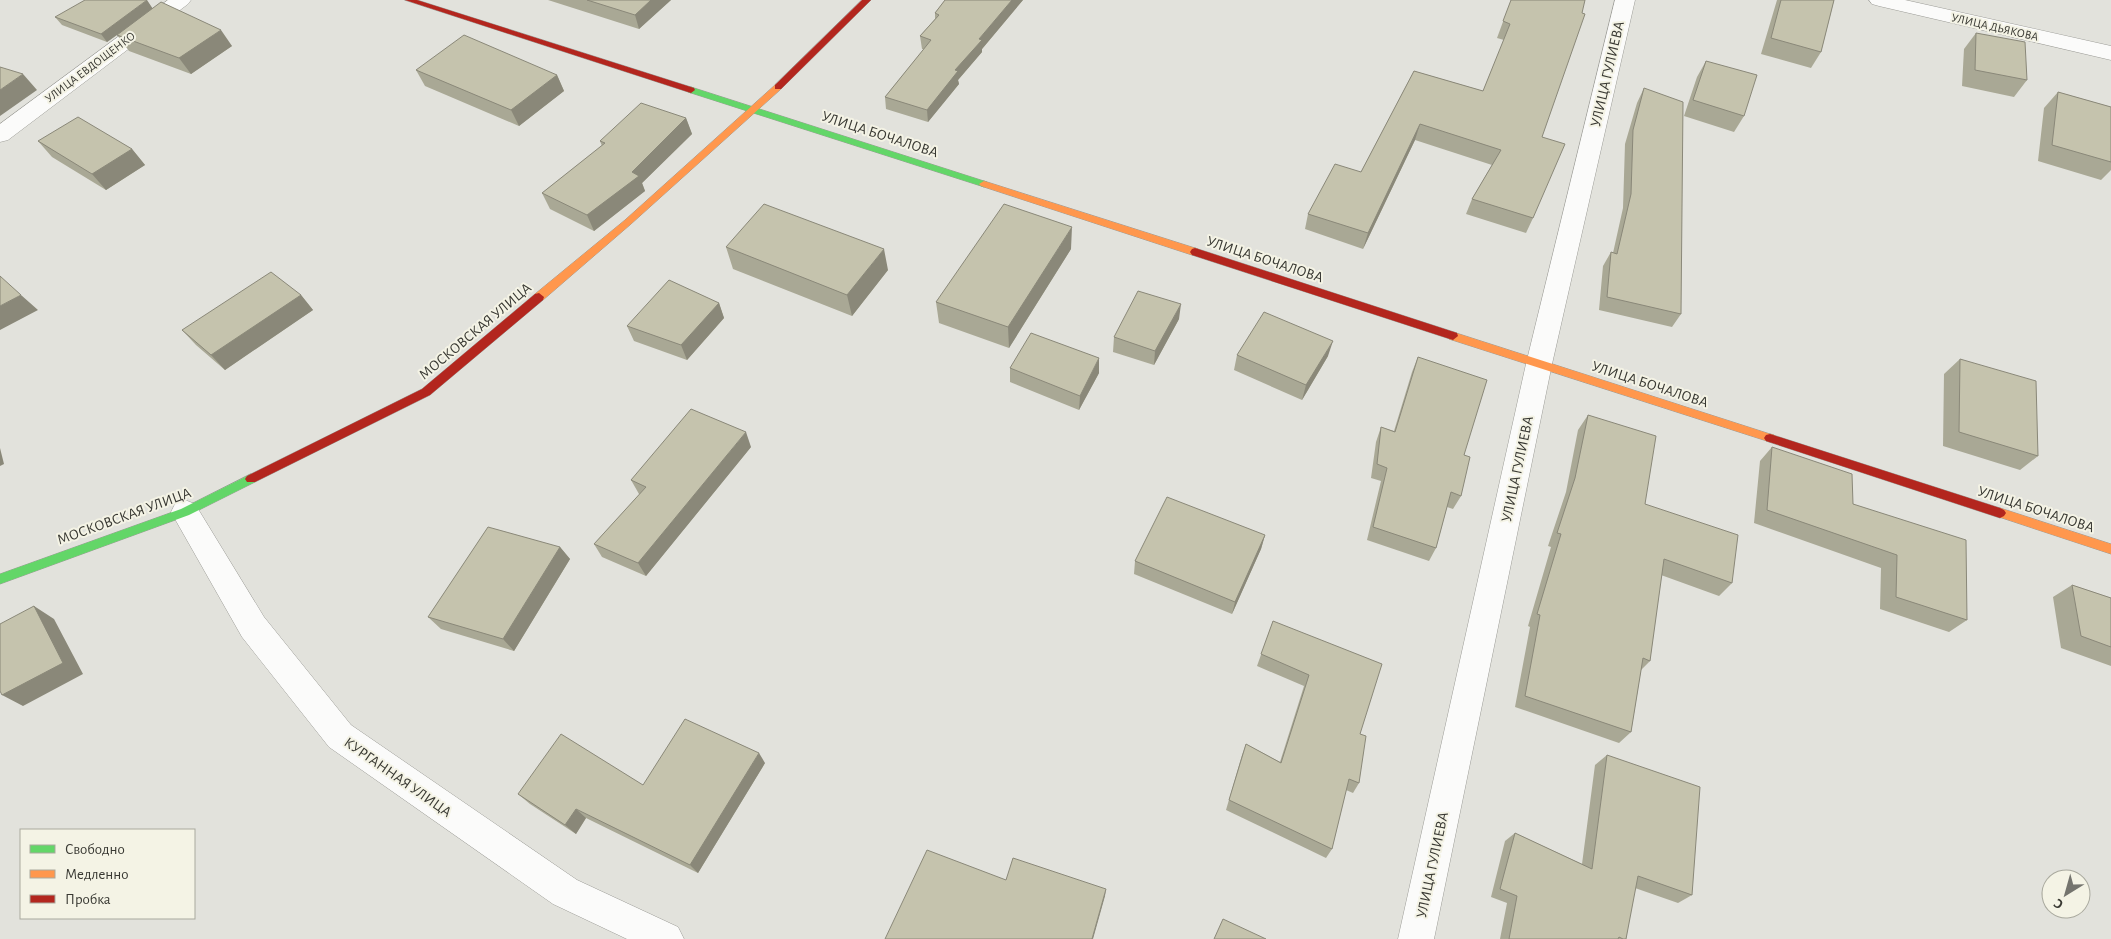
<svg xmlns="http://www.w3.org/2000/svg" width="2111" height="939" font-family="'Alegreya Sans',sans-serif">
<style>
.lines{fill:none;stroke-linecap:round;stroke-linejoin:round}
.street-casing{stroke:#9c9c97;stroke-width:1}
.fast-casing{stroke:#9c9c97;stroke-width:1}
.slow-casing{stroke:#9c9c97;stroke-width:1}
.jam-casing{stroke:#9c9c97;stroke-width:1}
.street{fill:#fbfbfa;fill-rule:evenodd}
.fast{fill:#63d668;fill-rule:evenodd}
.slow{fill:#ff974d;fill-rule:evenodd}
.jam{fill:#b3261e;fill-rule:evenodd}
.wall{fill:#a9a895}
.shaded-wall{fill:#8a8879}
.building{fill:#c5c3ad;stroke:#8a8879}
.labels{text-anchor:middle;stroke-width:4;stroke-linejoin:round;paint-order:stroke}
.far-street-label{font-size:12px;fill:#393933;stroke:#f4f3e5}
.street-label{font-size:15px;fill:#393933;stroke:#f4f3e5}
</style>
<rect width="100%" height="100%" fill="#e2e2dc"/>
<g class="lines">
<!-- street casing -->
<g class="street-casing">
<path id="street" d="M 168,0 L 191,0 L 188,4 L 8,140 L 0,142 L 0,124 Z
M 1615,0 L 1635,0 L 1552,364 L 1434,939 L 1398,939 L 1526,364 Z
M 1869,0 L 1905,0 L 2111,46 L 2111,60 L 1879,6 L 1872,4 Z
M 185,500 L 195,504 L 264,617 L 351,725 L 577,880 L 678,927 L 684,939 L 627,939 L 553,904 L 329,747 L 242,637 L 171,512 L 175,504 Z"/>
</g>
<!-- fast casing -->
<g class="fast-casing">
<path id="fast" d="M 691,87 L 987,182 L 989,184 L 984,187 L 981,186 L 688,92 L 688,88 Z
M 251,474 L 255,476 L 257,479 L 255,482 L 189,515 L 0,584 L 0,574 L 181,509 Z"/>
</g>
<!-- slow casing -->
<g class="slow-casing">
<path id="slow" d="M 778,84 L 781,85 L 781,89 L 631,224 L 543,300 L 535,300 L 534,297 L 535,294 L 625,220 L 775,85 Z
M 984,181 L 1198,249 L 1200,252 L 1198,255 L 1192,255 L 981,186 L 979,184 Z
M 1453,332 L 1770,434 L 1774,435 L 1776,438 L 1774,441 L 1770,442 L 1449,339 L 1448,336 Z
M 2000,508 L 2111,544 L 2111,554 L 1996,516 L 1994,513 L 1996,510 Z"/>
</g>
<!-- jam casing -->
<g class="jam-casing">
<path id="jam" d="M 405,0 L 417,0 L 694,88 L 695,90 L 691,93 L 688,92 Z
M 862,0 L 871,0 L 781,89 L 775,89 L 775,85 Z
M 1195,248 L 1457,333 L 1458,336 L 1453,340 L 1192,255 L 1190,252 L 1192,249 Z
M 539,293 L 544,297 L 543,300 L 430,395 L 255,482 L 247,482 L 245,479 L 247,476 L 422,389 L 535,294 Z
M 1770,434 L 2000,508 L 2004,510 L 2006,513 L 2004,516 L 2000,518 L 1766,441 L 1764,438 L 1766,435 Z"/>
</g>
<!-- street -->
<use href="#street" class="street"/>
<!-- fast -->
<use href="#fast" class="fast"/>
<!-- slow -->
<use href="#slow" class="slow"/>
<!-- jam -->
<use href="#jam" class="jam"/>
</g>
<!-- wall -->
<path class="wall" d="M 548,0 L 671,0 L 639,29 Z
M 945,0 L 1023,0 L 982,49 L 982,52 L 958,80 L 959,84 L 928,122 L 886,109 L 885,97 L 924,49 L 922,49 L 920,36 L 935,19 L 935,13 Z
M 1511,0 L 1542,137 L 1533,218 L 1526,233 L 1466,214 L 1472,199 L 1492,165 L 1415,140 L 1363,249 L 1305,229 L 1308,214 L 1361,172 L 1414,71 L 1483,91 L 1504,40 L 1497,38 Z
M 1777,0 L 1834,0 L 1821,52 L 1811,68 L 1761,54 Z
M 153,8 L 232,46 L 191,74 L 129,51 L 117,35 L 107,42 L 62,25 L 55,17 Z
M 1976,33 L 2027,80 L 2014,97 L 1962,86 L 1964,49 Z
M 1706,61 L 1744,116 L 1734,132 L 1684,116 L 1697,77 Z
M 416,70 L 557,75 L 564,91 L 519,126 L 425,86 Z
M 1644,88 L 1681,314 L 1672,327 L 1599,310 L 1603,266 L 1611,252 L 1613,253 L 1623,208 L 1625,144 L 1637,103 Z
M 2058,92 L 2111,107 L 2111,170 L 2101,180 L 2038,161 L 2044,108 Z
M 686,118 L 692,134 L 642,183 L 645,191 L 594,231 L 550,209 L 542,193 L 602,146 L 600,141 Z
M 38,141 L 132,149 L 145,165 L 106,190 L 52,157 Z
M 726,247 L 888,270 L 852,316 L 733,269 Z
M 1071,249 L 1009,348 L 939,323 L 936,302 Z
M 301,295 L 313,310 L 225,370 L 196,345 L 182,330 Z
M 719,303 L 724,318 L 687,360 L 634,341 L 627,326 Z
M 1179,319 L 1154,365 L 1113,352 L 1114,337 Z
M 1237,355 L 1328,356 L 1302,400 L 1234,370 Z
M 1418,357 L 1464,455 L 1461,496 L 1453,509 L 1447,507 L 1436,548 L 1429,561 L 1367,540 L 1381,481 L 1371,478 L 1376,442 L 1381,427 L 1394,431 L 1412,372 Z
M 1960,359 L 2038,456 L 2020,470 L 1943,446 L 1944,374 Z
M 1010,368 L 1099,373 L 1079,410 L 1010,382 Z
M 1588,415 L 1645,504 L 1732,583 L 1719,596 L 1661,575 L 1650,661 L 1641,670 L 1631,732 L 1619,743 L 1515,707 L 1530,627 L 1528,626 L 1551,547 L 1548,546 L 1566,492 L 1578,430 Z
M 751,447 L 646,576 L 602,557 L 594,544 L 640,494 L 639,494 L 631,480 Z
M 1772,447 L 1853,504 L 1967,620 L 1949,632 L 1880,609 L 1881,568 L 1754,523 L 1760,461 Z
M 1265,535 L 1261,549 L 1232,614 L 1134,574 L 1135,561 Z
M 560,547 L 570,559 L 514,651 L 441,629 L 428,617 Z
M 2072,585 L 2111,598 L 2111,666 L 2061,648 L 2053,597 Z
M 1273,621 L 1360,734 L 1359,783 L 1353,793 L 1346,790 L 1332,849 L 1326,858 L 1226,810 L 1242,755 L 1246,744 L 1280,762 L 1304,686 L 1257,666 Z
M 1607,755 L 1692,895 L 1678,903 L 1635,888 L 1626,939 L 1500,939 L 1507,903 L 1491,897 L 1505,841 L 1515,833 L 1582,864 L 1595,765 Z
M 765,763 L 698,873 L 586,818 L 576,834 L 530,804 L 518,794 L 643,785 Z"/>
<!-- shaded-wall -->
<path class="shaded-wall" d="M 147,0 L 153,9 L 107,42 L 101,34 Z
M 651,0 L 671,0 L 639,29 L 635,15 Z
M 1012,0 L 1023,0 L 982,49 L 982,52 L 958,80 L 959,84 L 928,122 L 927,110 L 955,70 L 979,39 Z
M 221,30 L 232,46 L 191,74 L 179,58 Z
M 23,74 L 37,90 L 0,116 L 0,90 Z
M 557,75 L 564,91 L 519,126 L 511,110 Z
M 686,118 L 692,134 L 642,183 L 645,191 L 594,231 L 587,215 Z
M 1420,124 L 1415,140 L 1363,249 L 1368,233 Z
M 132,149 L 145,165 L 106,190 L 92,174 Z
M 1072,227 L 1071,249 L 1009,348 L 1008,327 Z
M 884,249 L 888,270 L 852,316 L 847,295 Z
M 21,295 L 38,310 L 0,330 L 0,306 Z
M 301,295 L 313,310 L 225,370 L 211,355 Z
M 719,303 L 724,318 L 687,360 L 681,345 Z
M 1181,304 L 1179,319 L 1154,365 L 1155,351 Z
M 1333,341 L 1328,356 L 1302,400 L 1306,385 Z
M 1099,358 L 1099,373 L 1079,410 L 1080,396 Z
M 746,432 L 751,447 L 646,576 L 638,563 Z
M 0,448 L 4,464 L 0,466 Z
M 1265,535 L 1261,549 L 1232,614 L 1235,602 Z
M 560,547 L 570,559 L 514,651 L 503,639 Z
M 34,606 L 54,619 L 83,674 L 23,706 L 2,695 Z
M 759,753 L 765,763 L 698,873 L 690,865 Z
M 576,809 L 586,818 L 576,834 L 565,825 Z
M 1106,889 L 1105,896 L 1093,939 L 1092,939 Z"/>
<!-- building -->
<path class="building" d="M 85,0 L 147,0 L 101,34 L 55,17 Z
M 587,0 L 651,0 L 635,15 Z
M 945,0 L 1012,0 L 979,39 L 982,40 L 955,70 L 958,71 L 927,110 L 885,97 L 931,40 L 920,36 L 939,15 L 935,13 Z
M 1511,0 L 1585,0 L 1582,13 L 1585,14 L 1542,137 L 1565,144 L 1533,218 L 1472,199 L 1501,150 L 1420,124 L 1368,233 L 1308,214 L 1335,164 L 1361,172 L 1414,71 L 1483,91 L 1510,24 L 1503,21 Z
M 1781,0 L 1834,0 L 1821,52 L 1771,38 Z
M 161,2 L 221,30 L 179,58 L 117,35 Z
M 1976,33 L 2025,42 L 2027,80 L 1975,70 Z
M 464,35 L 557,75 L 511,110 L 416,70 Z
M 1706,61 L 1757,75 L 1744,116 L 1693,100 Z
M 0,67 L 23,74 L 0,90 Z
M 1644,88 L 1683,102 L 1681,314 L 1607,297 L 1611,252 L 1617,254 L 1631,194 L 1633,130 Z
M 2058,92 L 2111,107 L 2111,162 L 2052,145 Z
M 641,103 L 686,118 L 632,172 L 639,176 L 587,215 L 542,193 L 605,143 L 600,141 Z
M 78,117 L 132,149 L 92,174 L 38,141 Z
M 764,204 L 884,249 L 847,295 L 726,247 Z
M 1004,204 L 1072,227 L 1008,327 L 936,302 Z
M 271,272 L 301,295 L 211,355 L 182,330 Z
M 0,276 L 21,295 L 0,306 Z
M 669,280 L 719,303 L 681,345 L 627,326 Z
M 1138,291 L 1181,304 L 1155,351 L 1114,337 Z
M 1264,312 L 1333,341 L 1306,385 L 1237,355 Z
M 1031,333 L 1099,358 L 1080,396 L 1010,368 Z
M 1418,357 L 1487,380 L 1464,455 L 1470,457 L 1461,496 L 1451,492 L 1436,548 L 1373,527 L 1387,468 L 1377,464 L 1381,427 L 1395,432 Z
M 1960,359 L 2036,381 L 2038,456 L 1959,432 Z
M 691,409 L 746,432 L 638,563 L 594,544 L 646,487 L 631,480 Z
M 1588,415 L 1656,436 L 1645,504 L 1738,535 L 1732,583 L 1664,559 L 1650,661 L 1643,658 L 1631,732 L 1525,696 L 1540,615 L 1537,614 L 1561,534 L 1557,533 L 1575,478 Z
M 1772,447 L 1852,474 L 1853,504 L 1966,540 L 1967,620 L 1896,597 L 1897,555 L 1767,510 Z
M 1167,497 L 1265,535 L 1235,602 L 1135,561 Z
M 488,527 L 560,547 L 503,639 L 428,617 Z
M 2072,585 L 2111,598 L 2111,647 L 2081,636 Z
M 34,606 L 63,663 L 2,695 L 0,691 L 0,624 Z
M 1273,621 L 1382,664 L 1360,734 L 1366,736 L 1359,783 L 1349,779 L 1332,849 L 1229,800 L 1246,744 L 1281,763 L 1309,675 L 1261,654 Z
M 685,719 L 759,753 L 690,865 L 576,809 L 565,825 L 518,794 L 561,734 L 643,785 Z
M 1607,755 L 1700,787 L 1692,895 L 1638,876 L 1626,939 L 1623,939 L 1619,937 L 1618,939 L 1509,939 L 1517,896 L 1500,889 L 1515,833 L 1592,869 Z
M 927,850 L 1006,880 L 1013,858 L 1106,889 L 1092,939 L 885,939 Z
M 1223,919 L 1266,939 L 1214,939 Z"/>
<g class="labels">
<!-- far-street labels -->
<g class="far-street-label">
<text transform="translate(1995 27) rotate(13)" y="4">УЛИЦА ДЬЯКОВА</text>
<text transform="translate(90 67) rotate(-37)" y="4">УЛИЦА ЕВДОЩЕНКО</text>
</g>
<!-- street labels -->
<g class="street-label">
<text transform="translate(1607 74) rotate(-77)" y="5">УЛИЦА ГУЛИЕВА</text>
<text transform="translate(880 134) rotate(18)" y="5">УЛИЦА БОЧАЛОВА</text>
<text transform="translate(1265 259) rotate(18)" y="5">УЛИЦА БОЧАЛОВА</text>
<text transform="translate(475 331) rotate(-40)" y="5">МОСКОВСКАЯ УЛИЦА</text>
<text transform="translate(1650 384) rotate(18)" y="5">УЛИЦА БОЧАЛОВА</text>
<text transform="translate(1517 469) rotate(-78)" y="5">УЛИЦА ГУЛИЕВА</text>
<text transform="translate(2036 509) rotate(18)" y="5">УЛИЦА БОЧАЛОВА</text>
<text transform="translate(124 516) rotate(-20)" y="5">МОСКОВСКАЯ УЛИЦА</text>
<text transform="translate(398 777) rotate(35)" y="5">КУРГАННАЯ УЛИЦА</text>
<text transform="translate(1432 865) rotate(-78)" y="5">УЛИЦА ГУЛИЕВА</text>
</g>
</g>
<!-- legend -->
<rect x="20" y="829" width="175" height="90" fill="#f4f3e5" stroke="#a9a99e"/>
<rect x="30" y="845" width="25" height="8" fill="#63d668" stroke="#a9a99e"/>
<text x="65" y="854" font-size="15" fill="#393933">Свободно</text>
<rect x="30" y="870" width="25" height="8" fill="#ff974d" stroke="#a9a99e"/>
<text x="65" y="879" font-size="15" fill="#393933">Медленно</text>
<rect x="30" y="895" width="25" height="8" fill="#b3261e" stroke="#a9a99e"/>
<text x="65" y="904" font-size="15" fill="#393933">Пробка</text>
<!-- north arrow -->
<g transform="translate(2066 894) rotate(217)"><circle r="24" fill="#f4f3e5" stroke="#a9a99e"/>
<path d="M0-4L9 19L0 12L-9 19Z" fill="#74746e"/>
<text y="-8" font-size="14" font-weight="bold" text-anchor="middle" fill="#393933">С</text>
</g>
</svg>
